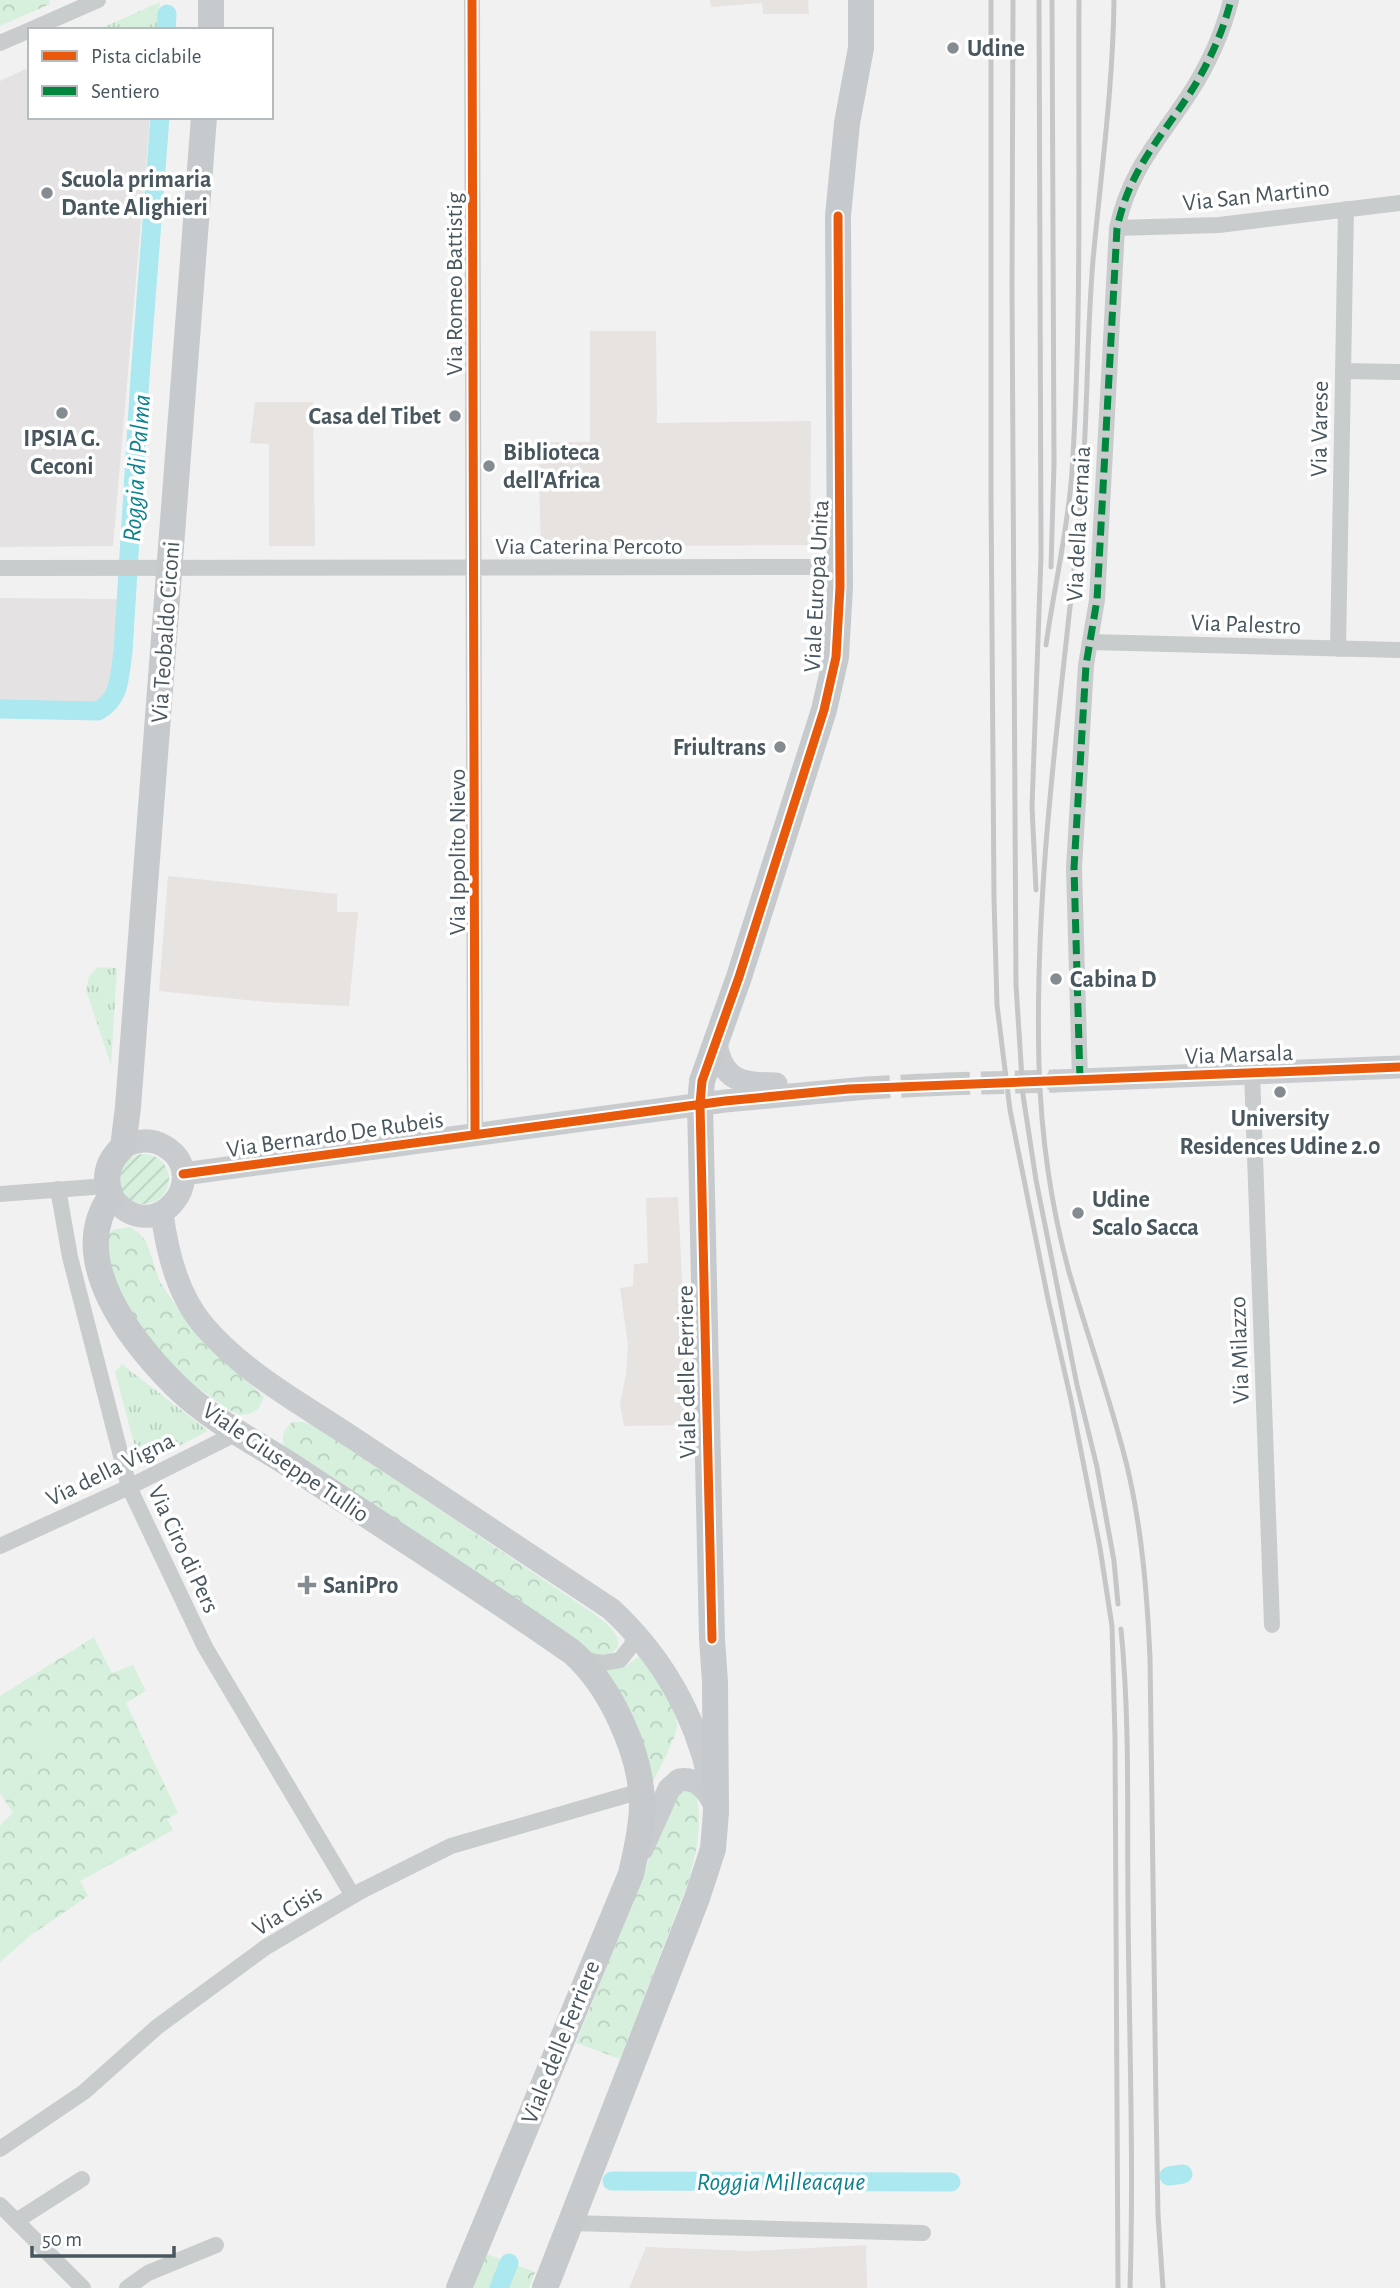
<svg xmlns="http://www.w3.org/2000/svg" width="1400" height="2288" font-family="'Alegreya Sans',sans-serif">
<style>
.commercial{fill:#e6e3e0}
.education{fill:#e4e2e3}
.grass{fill:url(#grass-tufts)}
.park{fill:url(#park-crowns)}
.garden{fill:url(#garden-furrows)}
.pitch{fill:#d6f0dd}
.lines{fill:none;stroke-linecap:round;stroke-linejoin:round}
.canal{stroke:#abe8ef;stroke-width:19}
.secondary-tunnel{stroke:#c8cacc;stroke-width:23;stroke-dasharray:23 11;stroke-linecap:butt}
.street{stroke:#c9cccd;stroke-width:16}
.secondary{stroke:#c9cccf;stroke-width:23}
.primary{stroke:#c6cacd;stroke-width:26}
.rail{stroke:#c5c6c8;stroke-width:5}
.quiet{stroke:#00873e;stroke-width:7;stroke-dasharray:14 7;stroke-linecap:butt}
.cycleway-casing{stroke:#fff;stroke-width:13}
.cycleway{stroke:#e8590c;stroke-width:9}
.poi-dot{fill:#848c91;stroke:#fff;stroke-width:2.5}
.labels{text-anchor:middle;stroke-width:7;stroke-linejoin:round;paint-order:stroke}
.poi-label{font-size:24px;font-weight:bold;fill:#48565e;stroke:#fff;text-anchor:start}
.street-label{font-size:24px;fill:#48565e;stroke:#fff}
.water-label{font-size:26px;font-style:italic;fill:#0b828f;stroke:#fff}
</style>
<defs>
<pattern id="grass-tufts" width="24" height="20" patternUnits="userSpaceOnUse" patternTransform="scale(1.75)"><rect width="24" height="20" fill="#d6f0dd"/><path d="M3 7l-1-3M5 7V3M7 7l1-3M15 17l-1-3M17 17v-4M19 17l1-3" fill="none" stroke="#b9d0c0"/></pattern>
<pattern id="park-crowns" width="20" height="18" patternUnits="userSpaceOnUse" patternTransform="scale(1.75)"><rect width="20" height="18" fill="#d6f0dd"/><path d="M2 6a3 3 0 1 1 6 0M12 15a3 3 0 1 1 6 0" fill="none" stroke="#b9d0c0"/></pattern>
<pattern id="garden-furrows" width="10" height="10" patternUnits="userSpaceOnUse" patternTransform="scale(1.75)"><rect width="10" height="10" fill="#d6f0dd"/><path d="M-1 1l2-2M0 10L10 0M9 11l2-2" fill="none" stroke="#b9d0c0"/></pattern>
</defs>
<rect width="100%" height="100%" fill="#f2f1f1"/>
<!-- commercial -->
<path class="commercial" d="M 710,0 L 808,0 L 809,14 L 763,14 L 762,3 L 711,7 Z
M 590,331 L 656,331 L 657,423 L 811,421 L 810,545 L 541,547 L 538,442 L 590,442 Z
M 255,402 L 313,402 L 315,546 L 269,546 L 269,444 L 250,443 Z
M 168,876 L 337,894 L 337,912 L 358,912 L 349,1006 L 267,1002 L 159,991 Z
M 678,1197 L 689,1425 L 624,1426 L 620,1404 L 626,1374 L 628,1345 L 620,1288 L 633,1286 L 634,1264 L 648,1263 L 646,1198 Z
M 866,2245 L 867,2288 L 629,2288 L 646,2247 L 750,2251 Z"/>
<!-- education -->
<path class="education" d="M 30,67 L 30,117 L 150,117 L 113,546 L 0,547 L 0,81 Z
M 0,598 L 119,599 L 117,651 L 110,690 L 105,699 L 97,702 L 58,704 L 0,701 Z"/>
<!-- grass -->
<path class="grass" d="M 160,2 L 157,30 L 97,30 Z
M 98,967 L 117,968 L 111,1065 L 86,990 L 89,976 Z
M 122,1364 L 208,1431 L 140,1466 L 115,1372 Z"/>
<!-- park -->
<path class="park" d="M 0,0 L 49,0 L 50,4 L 0,26 Z
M 130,1227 L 138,1232 L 146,1241 L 160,1282 L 189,1326 L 264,1397 L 259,1408 L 250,1414 L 240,1415 L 229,1410 L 185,1379 L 157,1351 L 123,1304 L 106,1267 L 108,1235 L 113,1230 Z
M 293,1422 L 303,1422 L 317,1427 L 578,1603 C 589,1611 632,1635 614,1651 C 608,1657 600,1655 592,1653 L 284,1446 C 281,1436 284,1428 293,1422 Z
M 94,1637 L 112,1673 L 133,1665 L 146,1691 L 126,1703 L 178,1813 L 167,1819 L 173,1830 L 80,1881 L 88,1896 L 31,1935 L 0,1962 L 0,1825 L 13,1813 L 0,1793 L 0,1696 Z
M 642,1654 C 652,1670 678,1708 677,1727 C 676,1738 654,1779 648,1792 L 603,1669 L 626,1666 Z
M 681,1789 L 696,1794 C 703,1824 696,1854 688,1883 L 620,2059 L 576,2043 L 674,1796 Z
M 487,2254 L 535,2272 L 529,2288 L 472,2288 Z"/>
<!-- garden -->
<path class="garden" d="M119 1179a25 25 0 1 1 50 0a25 25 0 1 1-50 0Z"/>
<!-- pitch -->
<path class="pitch" d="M 45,1716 L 61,1738 L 39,1753 L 23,1731 Z"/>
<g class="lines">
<!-- canal -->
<path class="canal" d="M 166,30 L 167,14
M 0,709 L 98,711 C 121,698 119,677 123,652 L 140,377 L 160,117
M 1169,2176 L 1183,2174
M 612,2181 L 951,2182
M 499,2288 L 509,2263"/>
<!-- secondary-tunnel -->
<path class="secondary-tunnel" d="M 947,1084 L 1056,1081
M 867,1088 L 926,1085"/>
<!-- street -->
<path class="street" d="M 472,0 L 475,1134
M 30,30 L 98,0
M 0,43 L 30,30
M 1117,228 L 1219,225 L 1400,203
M 1343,371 L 1400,372
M 0,568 L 840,567
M 1091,642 L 1400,650
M 1338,649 L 1346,209
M 1252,1073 L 1272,1625
M 1080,1080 L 1074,868 L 1086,665 L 1097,600 L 1117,228 C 1130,169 1158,142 1190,93 C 1208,65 1223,32 1231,0
M 58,1189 L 70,1257 L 129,1487 L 205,1647 L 353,1896
M 0,1194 L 107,1186
M 0,1546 L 129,1487 L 239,1432
M 582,1659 L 603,1663 L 620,1660 L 632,1645 L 634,1633
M 0,2149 L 84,2092 L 157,2027 L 266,1947 L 361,1891 L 451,1846 L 641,1791
M 0,2205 L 83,2288
M 16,2221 L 82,2179
M 571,2223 L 923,2233
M 127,2288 L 148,2273 L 216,2245"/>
<!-- secondary -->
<path class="secondary" d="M 716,1043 C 722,1081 742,1084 776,1084
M 1056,1081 L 1400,1067
M 926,1085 L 947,1084
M 183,1174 L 725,1101 L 867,1088
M 111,1196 C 154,1253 215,1175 164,1146 C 151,1138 137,1140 123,1147
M 162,1213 C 167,1252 178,1296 204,1326 C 244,1373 302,1404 353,1438 C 439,1495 525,1552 611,1609 C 662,1656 696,1716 710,1783
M 642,1849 L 669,1789 L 679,1780 C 695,1777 706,1788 713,1802"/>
<!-- primary -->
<path class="primary" d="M 211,30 L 211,0
M 204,117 L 128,1107 L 123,1147 C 108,1161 103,1177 111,1196 C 66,1259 131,1341 175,1385 C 210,1420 257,1443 298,1470 C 389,1530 482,1589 572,1652 C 610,1685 642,1754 642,1805 C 642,1828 636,1851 631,1874 L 459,2288
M 545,2288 L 697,1898 L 713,1849 L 716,1812 L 715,1682 L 712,1639 L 700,1104 L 702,1081 L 739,977 L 824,710 L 836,657 L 840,587 L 838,216 L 847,123 L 861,48 L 861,0"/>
<!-- rail -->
<path class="rail" d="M 991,0 L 991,494 L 994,898 L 997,1005 L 1010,1110 L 1048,1299 L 1071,1400 L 1100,1548 L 1112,1626 L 1115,1737 L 1118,2288
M 1013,0 L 1012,287 L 1016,985 L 1023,1095 L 1036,1180 L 1077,1385 L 1097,1467 L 1114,1561 L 1118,1604
M 1114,0 C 1113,87 1101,173 1093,260 C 1086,344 1088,428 1080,512 C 1062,695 1034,880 1039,1065 C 1041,1134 1051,1206 1069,1272 C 1088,1337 1111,1401 1127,1466 C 1142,1529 1147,1593 1150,1658 L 1156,2105 L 1158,2215 L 1163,2288
M 1051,567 L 1054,464 L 1052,0
M 1046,645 C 1054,587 1068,530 1072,472 C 1082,315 1078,157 1079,0
M 1036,890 L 1032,807 L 1041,556 L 1039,0
M 1121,1629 C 1130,1720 1127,1813 1128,1905 C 1129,2033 1134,2160 1130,2288"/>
<!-- quiet -->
<path class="quiet" d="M 1080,1080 L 1074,868 L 1086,665 L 1097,600 L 1117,228 C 1130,169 1158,142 1190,93 C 1208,65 1223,32 1231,0"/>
<!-- cycleway casing -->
<g class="cycleway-casing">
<path id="cycleway" d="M 472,0 L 475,1134
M 183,1174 L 725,1101 L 848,1089 L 1400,1067
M 712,1639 L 700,1104 L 702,1081 L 739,977 L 824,710 L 836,657 L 840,587 L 838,216"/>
</g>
<!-- cycleway -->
<use href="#cycleway" class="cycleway"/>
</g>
<!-- markers -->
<g class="poi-dot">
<circle cx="953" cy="48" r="7"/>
<circle cx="47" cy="193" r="7"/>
<circle cx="62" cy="413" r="7"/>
<circle cx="455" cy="416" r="7"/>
<circle cx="489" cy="466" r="7"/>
<circle cx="780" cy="747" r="7"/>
<circle cx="1056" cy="979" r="7"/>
<circle cx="1280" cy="1092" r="7"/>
<circle cx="1078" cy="1213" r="7"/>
<path d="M303.5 1574.5h7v7h7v7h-7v7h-7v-7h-7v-7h7z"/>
</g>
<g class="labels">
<!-- poi labels -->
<g class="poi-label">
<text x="967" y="56">Udine</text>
<text x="61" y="187">Scuola primaria<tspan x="61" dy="28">Dante Alighieri</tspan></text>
<text x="441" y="424" text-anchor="end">Casa del Tibet</text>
<text x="62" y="446" text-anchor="middle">IPSIA G.<tspan x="62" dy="28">Ceconi</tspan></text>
<text x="503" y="460">Biblioteca<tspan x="503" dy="28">dell'Africa</tspan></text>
<text x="766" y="755" text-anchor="end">Friultrans</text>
<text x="1070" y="987">Cabina D</text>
<text x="1280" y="1126" text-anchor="middle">University<tspan x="1280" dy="28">Residences Udine 2.0</tspan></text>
<text x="1092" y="1207">Udine<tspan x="1092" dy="28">Scalo Sacca</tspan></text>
<text x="323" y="1593">SaniPro</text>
</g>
<!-- street labels -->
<g class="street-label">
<text transform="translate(1256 195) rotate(-6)" y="8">Via San Martino</text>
<text transform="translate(454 284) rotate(-90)" y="8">Via Romeo Battistig</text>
<text transform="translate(1319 429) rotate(-89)" y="8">Via Varese</text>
<text transform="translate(1078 524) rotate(-87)" y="8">Via della Cernaia</text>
<text x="589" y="554">Via Caterina Percoto</text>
<text transform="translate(816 586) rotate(-87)" y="8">Viale Europa Unita</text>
<text transform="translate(1246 624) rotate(2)" y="8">Via Palestro</text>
<text transform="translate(165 632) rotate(-86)" y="8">Via Teobaldo Ciconi</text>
<text transform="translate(457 852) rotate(-90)" y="8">Via Ippolito Nievo</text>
<text transform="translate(1239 1054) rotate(-2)" y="8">Via Marsala</text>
<text transform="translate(335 1134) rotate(-8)" y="8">Via Bernardo De Rubeis</text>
<text transform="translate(1239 1350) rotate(-92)" y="8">Via Milazzo</text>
<text transform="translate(686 1372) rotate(-91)" y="8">Viale delle Ferriere</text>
<text transform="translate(286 1462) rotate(34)" y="8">Viale Giuseppe Tullio</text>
<text transform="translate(110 1469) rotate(-26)" y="8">Via della Vigna</text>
<text transform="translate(184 1549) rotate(65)" y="8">Via Ciro di Pers</text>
<text transform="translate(287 1910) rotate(-31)" y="8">Via Cisis</text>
<text transform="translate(560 2042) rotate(-68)" y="8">Viale delle Ferriere</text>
</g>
<!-- water labels -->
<g class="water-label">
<text transform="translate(136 468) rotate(-86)" y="9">Roggia di Palma</text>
<text x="781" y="2190">Roggia Milleacque</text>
</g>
</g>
<!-- legend -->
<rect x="28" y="28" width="245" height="91" fill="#ffffff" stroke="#b6bbbf" stroke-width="2"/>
<rect x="42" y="51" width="35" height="10" fill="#e8590c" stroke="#b6bbbf" stroke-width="2"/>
<text x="91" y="63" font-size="21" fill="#48565e">Pista ciclabile</text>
<rect x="42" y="86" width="35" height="10" fill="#00873e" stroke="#b6bbbf" stroke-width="2"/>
<text x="91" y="98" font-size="21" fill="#48565e">Sentiero</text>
<!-- scale -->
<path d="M32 2246v10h142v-10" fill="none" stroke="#48565e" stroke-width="3.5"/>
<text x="42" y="2246" font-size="21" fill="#48565e" stroke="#ffffff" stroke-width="5" paint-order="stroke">50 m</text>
</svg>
